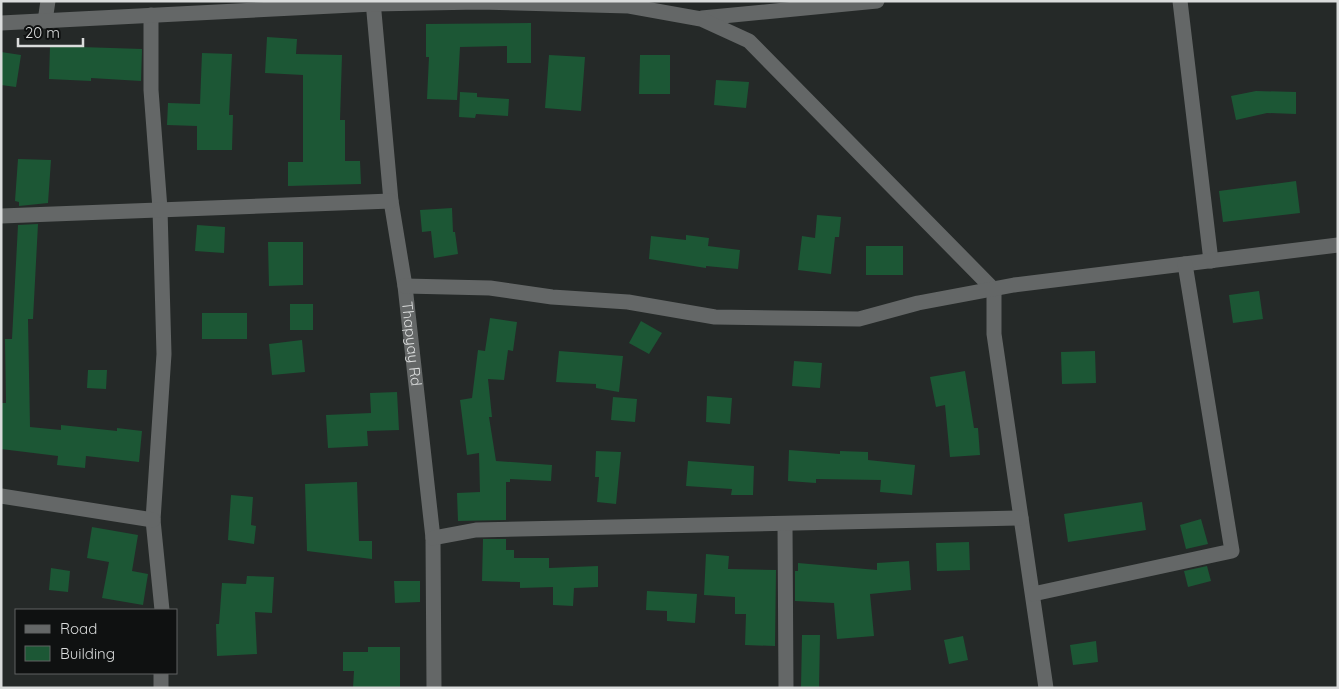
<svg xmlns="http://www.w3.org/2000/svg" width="1339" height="689" font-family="Quicksand,sans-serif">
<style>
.building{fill:#1c5735}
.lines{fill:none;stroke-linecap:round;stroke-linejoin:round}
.street{stroke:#646767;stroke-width:15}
.labels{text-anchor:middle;stroke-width:5;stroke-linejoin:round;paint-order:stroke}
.street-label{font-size:15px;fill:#dadcdc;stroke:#0f1111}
</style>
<rect width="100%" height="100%" fill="#252928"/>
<!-- building -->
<path class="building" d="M 531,23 L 531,63 L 507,63 L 507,46 L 460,47 L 457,100 L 427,99 L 429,57 L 426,57 L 426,24 Z
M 267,37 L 297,39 L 296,54 L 342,55 L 340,120 L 345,120 L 345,161 L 360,161 L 361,184 L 288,186 L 288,162 L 303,162 L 303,75 L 265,73 Z
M 50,46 L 142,49 L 141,81 L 91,78 L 91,81 L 49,79 Z
M 1,52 L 21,55 L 16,87 L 1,85 Z
M 202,53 L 232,54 L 229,115 L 233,115 L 232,150 L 197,150 L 197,126 L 167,125 L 168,103 L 200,104 Z
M 549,55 L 585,57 L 581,111 L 545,108 Z
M 640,55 L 670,55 L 670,94 L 639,94 Z
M 716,80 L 749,82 L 746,108 L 714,105 Z
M 1256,91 L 1296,92 L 1296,114 L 1267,113 L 1236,120 L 1231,96 Z
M 460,92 L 477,93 L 477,97 L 509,99 L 508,116 L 476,114 L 475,118 L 459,117 Z
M 18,159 L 51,160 L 48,203 L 19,206 L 19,202 L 15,201 Z
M 1296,181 L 1300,213 L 1223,222 L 1219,191 Z
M 452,208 L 453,232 L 455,232 L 458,254 L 434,258 L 431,231 L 422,232 L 420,210 Z
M 817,215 L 841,217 L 839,237 L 835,237 L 831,274 L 798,270 L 802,236 L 815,238 Z
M 38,224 L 33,319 L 28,319 L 30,427 L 61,430 L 61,425 L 117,431 L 117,428 L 142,431 L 139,462 L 86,456 L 85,468 L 57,465 L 58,456 L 1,449 L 1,403 L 6,403 L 5,339 L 12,339 L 18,225 Z
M 197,225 L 225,227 L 224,253 L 195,251 Z
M 686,235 L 709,238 L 708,246 L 740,250 L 738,269 L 706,266 L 706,268 L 649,259 L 651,236 L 686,240 Z
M 268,242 L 303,242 L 303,285 L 269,286 Z
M 866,246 L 903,246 L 903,275 L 866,275 Z
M 1259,291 L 1263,319 L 1233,323 L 1229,295 Z
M 290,304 L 313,304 L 313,330 L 290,330 Z
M 202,313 L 247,313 L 247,339 L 202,339 Z
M 490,318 L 517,322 L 513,351 L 508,350 L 504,380 L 488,379 L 492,417 L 489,417 L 496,461 L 552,465 L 551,481 L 510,479 L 510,482 L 506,482 L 506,520 L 458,521 L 457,493 L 480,492 L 479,453 L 467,455 L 460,400 L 472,398 L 478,350 L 485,351 Z
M 641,321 L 662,333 L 649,354 L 629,343 Z
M 302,340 L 305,372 L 272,375 L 269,344 Z
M 559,351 L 623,356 L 619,392 L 596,388 L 596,384 L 556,382 Z
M 1095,351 L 1096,383 L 1062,384 L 1061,352 Z
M 794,361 L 822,363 L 820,388 L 792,386 Z
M 88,370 L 107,370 L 106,389 L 87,388 Z
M 965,371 L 974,428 L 978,428 L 980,455 L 950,457 L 945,405 L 936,407 L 930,377 Z
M 397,392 L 399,430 L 367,431 L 368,446 L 328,448 L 326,415 L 371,413 L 370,393 Z
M 707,396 L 732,398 L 730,424 L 706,422 Z
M 613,397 L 637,399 L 635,422 L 611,420 Z
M 789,450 L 840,454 L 840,451 L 868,452 L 868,460 L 915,465 L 912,495 L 880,492 L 881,480 L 816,479 L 816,483 L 788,481 Z
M 596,451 L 621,452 L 616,504 L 597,502 L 599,477 L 595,477 Z
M 688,461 L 754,466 L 753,495 L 731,495 L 732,489 L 686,486 Z
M 357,482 L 359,541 L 372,541 L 372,559 L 307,551 L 305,484 Z
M 231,495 L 253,497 L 251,525 L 256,526 L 254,544 L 228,540 Z
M 1142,502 L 1146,530 L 1068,542 L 1064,514 Z
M 1201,519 L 1208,544 L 1186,549 L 1180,525 Z
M 92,527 L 138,535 L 132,571 L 148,574 L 143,605 L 102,598 L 109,562 L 87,558 Z
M 483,539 L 506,539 L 506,550 L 514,550 L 514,558 L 549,558 L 549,568 L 598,566 L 598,587 L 574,588 L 573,606 L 553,605 L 553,587 L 520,588 L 520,582 L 482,581 Z
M 969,542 L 970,570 L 937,571 L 936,543 Z
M 706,554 L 729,556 L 728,569 L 776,570 L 775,646 L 745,645 L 746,614 L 735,614 L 735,597 L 704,595 Z
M 909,561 L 911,590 L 870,594 L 874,636 L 837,639 L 834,603 L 795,601 L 795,571 L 798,571 L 798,563 L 877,570 L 877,563 Z
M 1207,566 L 1211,581 L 1188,587 L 1184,571 Z
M 51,568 L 70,571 L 68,592 L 49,590 Z
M 247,576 L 274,577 L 272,613 L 255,612 L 257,654 L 217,656 L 216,624 L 219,624 L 222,583 L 246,584 Z
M 394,581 L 420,581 L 420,602 L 395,603 Z
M 647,591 L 697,594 L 695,623 L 667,621 L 667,611 L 646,610 Z
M 802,635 L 820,635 L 819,688 L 801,688 Z
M 963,636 L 968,660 L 949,664 L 944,640 Z
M 1096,641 L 1098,662 L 1073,665 L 1070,645 Z
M 368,647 L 400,647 L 400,688 L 353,688 L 354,671 L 343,671 L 343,652 L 368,652 Z"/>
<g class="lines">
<!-- street -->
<g class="street">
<path id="s1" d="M 373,1 L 391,201 L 405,286 L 433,538 L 434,688"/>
<path d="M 1180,1 L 1211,261"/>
<path d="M 151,15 L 151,90 L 160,209 L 164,354 L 153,520 L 162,610"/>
<path d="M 702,18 L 877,1"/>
<path d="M 45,21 L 48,1"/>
<path d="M 1,23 L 373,4 L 479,2 L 629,6 L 701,19 L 749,41 L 994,290 L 994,334 L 1046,688"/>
<path d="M 1,216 L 391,201"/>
<path d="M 405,286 L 490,288 L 552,297 L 628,302 L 715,317 L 859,319 L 918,303 L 1014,285 L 1338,245"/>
<path d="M 1,496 L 153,520"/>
<path d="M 785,524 L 786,688"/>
<path d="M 433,538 L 476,530 L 1021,518"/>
<path d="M 1033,594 L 1232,551 L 1185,264"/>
<path d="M 161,688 L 161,673"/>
</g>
</g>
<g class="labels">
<!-- street labels -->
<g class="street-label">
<text dy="5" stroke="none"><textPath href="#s1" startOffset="345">Thapyay Rd</textPath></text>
</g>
</g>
<!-- border -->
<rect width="1339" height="689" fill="none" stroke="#dadcdc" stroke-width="5"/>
<!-- legend -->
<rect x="15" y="609" width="162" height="65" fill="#0f1111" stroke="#606262"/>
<rect x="25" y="625" width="25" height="8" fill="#646767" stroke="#606262"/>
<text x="60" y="634" font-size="15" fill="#dadcdc">Road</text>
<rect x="25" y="646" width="25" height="15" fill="#1c5735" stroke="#606262"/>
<text x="60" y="659" font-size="15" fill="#dadcdc">Building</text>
<!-- scale -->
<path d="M18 38v8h65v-8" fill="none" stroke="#dadcdc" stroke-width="2.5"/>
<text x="25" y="38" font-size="15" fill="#dadcdc" stroke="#0f1111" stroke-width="4" paint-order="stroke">20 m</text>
</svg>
